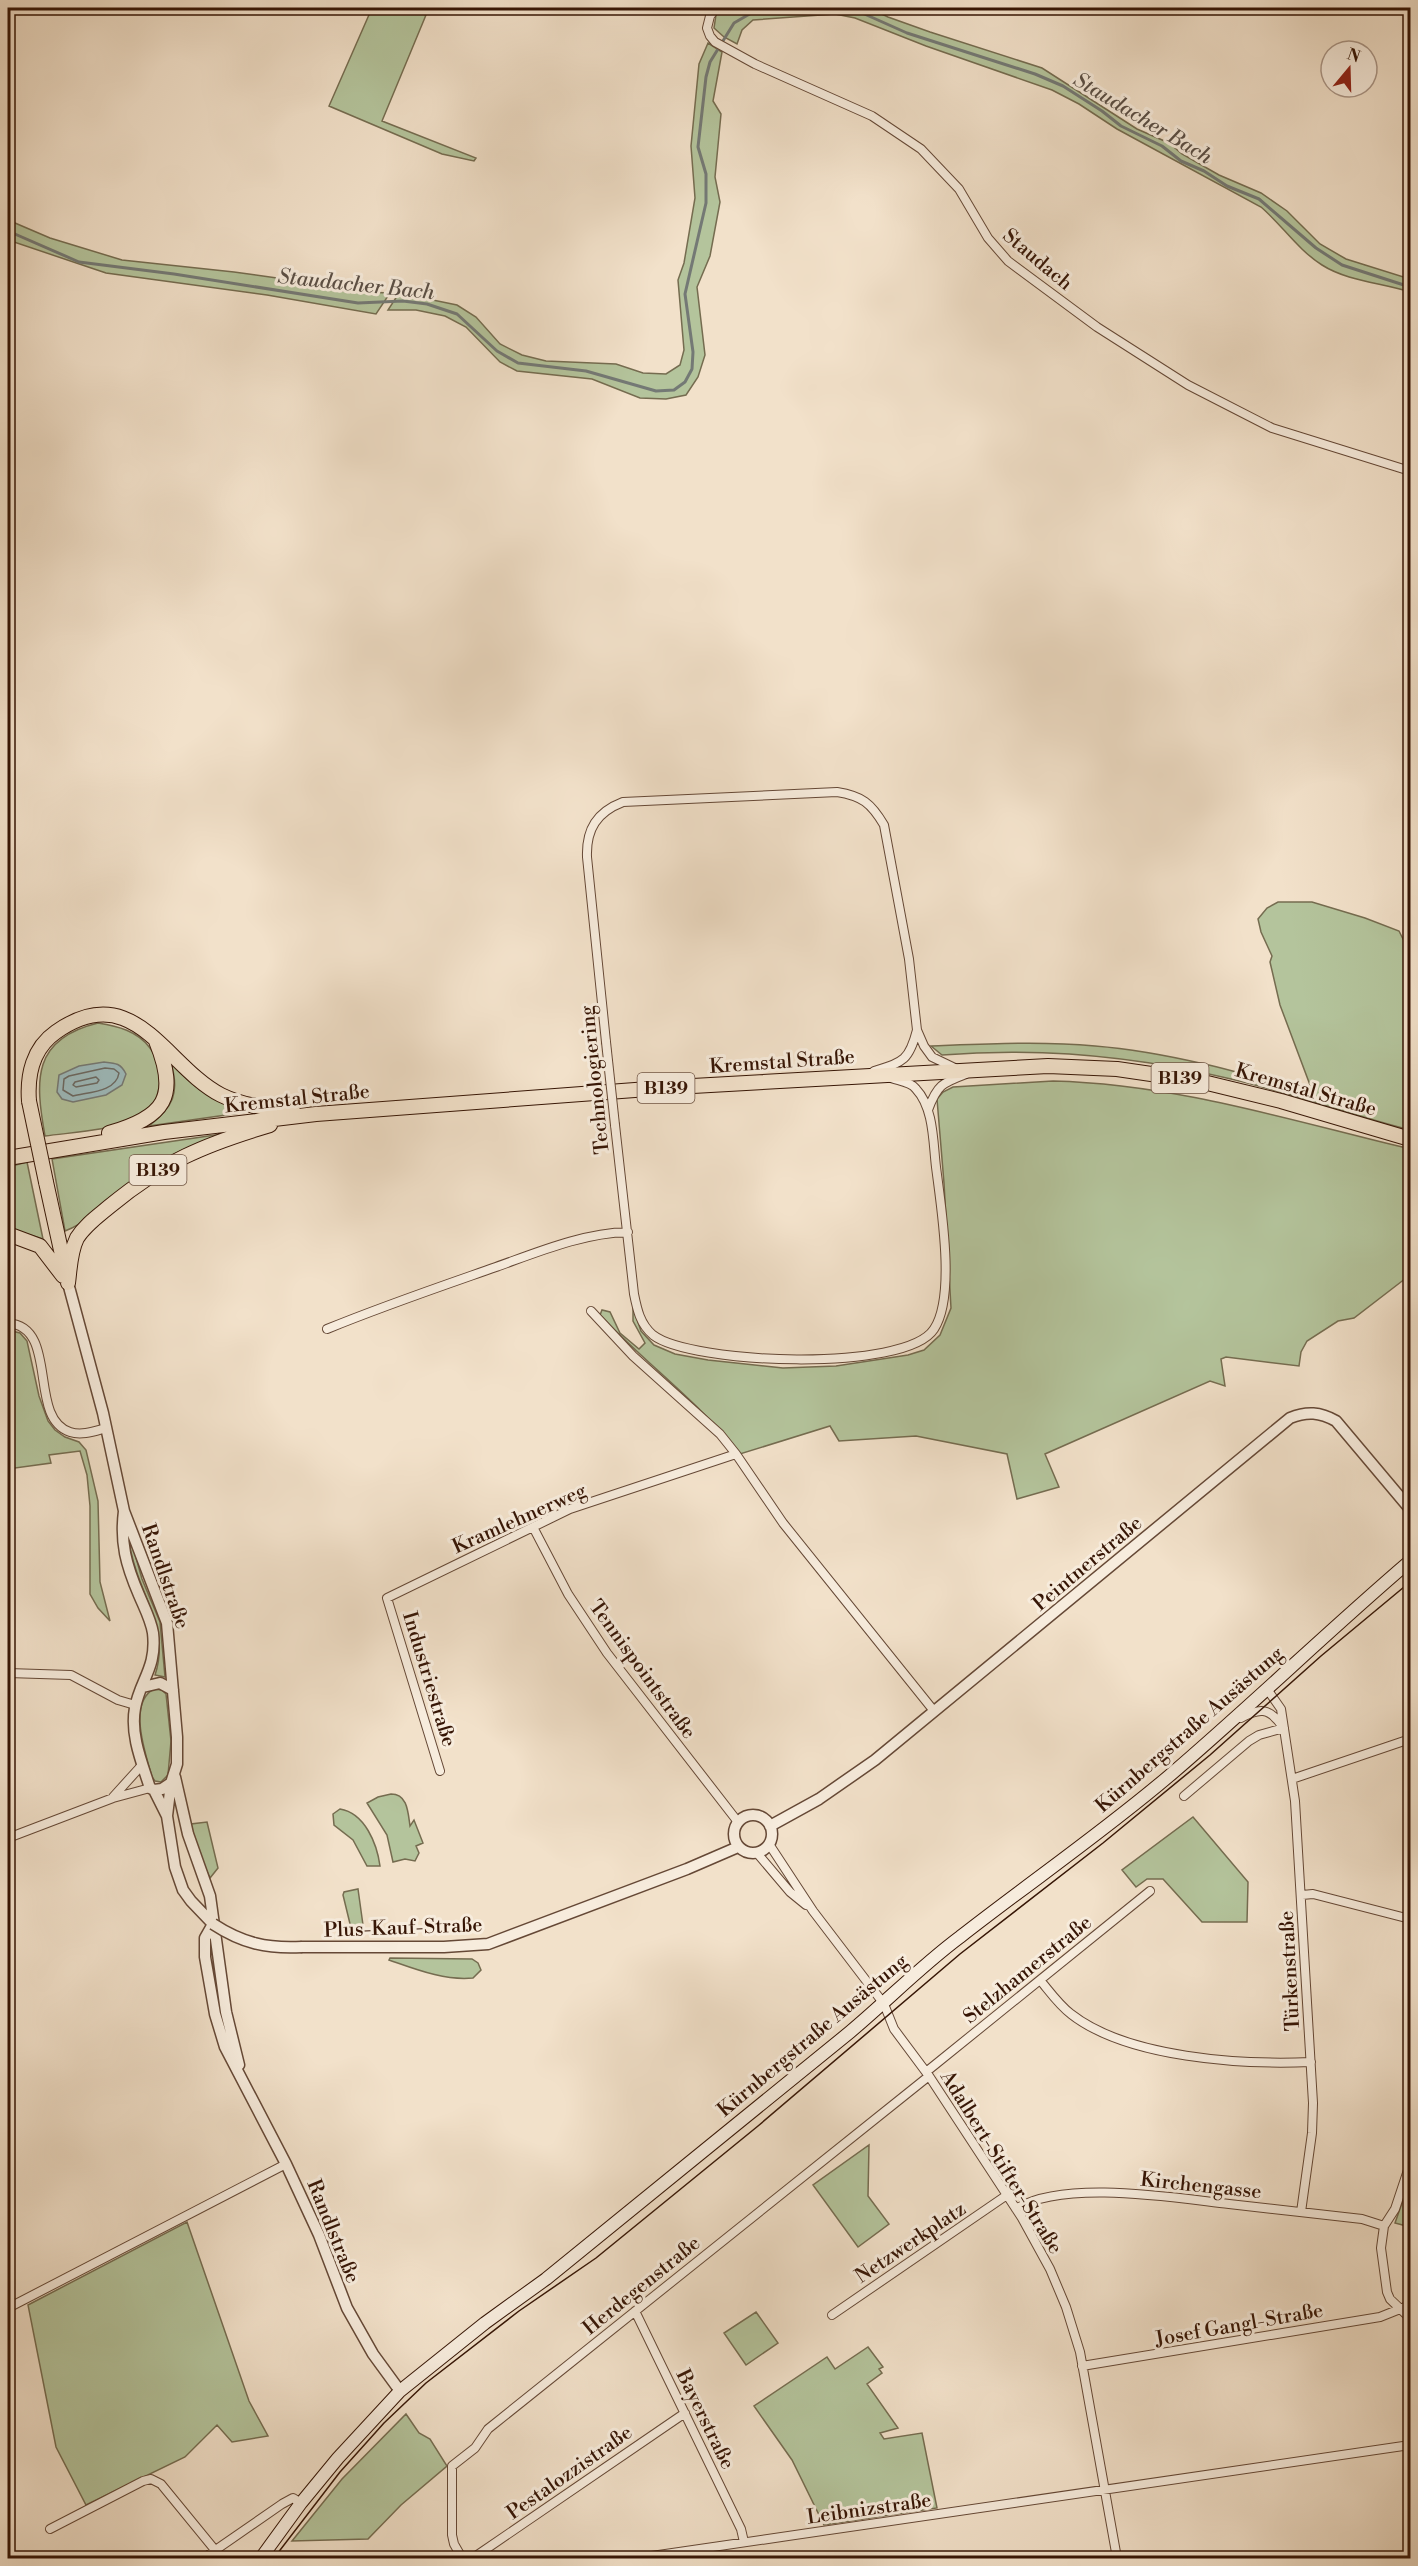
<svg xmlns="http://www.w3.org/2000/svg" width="1418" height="2566" font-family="'Libre Bodoni',serif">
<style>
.green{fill:#b4c49c;stroke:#756c50;stroke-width:1.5}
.water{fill:#9dbcbf;stroke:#747975;stroke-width:1.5}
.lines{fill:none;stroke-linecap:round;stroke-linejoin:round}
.shore{stroke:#6a6862;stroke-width:1.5}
.stream{stroke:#747975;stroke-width:3}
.minor-casing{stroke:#654836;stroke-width:10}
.tertiary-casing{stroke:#654836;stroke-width:13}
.secondary-casing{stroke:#361505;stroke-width:14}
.primary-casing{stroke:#361505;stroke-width:16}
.minor{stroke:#f7ecdd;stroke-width:8}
.tertiary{stroke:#f7ecdd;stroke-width:10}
.secondary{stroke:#f7ecdd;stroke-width:12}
.primary{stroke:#f2e1ca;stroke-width:14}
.tram{stroke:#361505;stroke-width:1.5}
.minor-bridge-casing{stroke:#654836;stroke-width:10;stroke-linecap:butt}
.tertiary-bridge-casing{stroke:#654836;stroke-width:13;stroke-linecap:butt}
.primary-bridge-casing{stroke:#361505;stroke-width:16;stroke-linecap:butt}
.minor-bridge{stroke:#f7ecdd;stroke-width:8}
.tertiary-bridge{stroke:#f7ecdd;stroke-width:10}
.primary-bridge{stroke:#f2e1ca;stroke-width:14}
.labels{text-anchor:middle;stroke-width:6;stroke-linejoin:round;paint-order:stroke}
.shield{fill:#f7ecdd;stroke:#705646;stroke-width:1.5}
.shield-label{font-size:18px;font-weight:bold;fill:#361505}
.street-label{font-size:20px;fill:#361505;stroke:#f7ecdd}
.water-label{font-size:21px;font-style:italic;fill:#5a4f46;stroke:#f7ecdd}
</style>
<rect width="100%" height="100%" fill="#f2e1ca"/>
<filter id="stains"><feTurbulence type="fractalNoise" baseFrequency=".00333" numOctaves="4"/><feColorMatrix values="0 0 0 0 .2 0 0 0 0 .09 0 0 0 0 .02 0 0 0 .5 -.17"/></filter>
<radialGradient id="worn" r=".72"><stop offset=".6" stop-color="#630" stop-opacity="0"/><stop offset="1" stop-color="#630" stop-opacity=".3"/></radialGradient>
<!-- green -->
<path class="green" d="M 372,8 L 406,8 L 426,15 L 382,121 L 476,158 L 474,161 L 442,154 L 329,106 Z
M 721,8 L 869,8 L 888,17 L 930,32 L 1042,68 L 1137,129 L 1169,143 L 1182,154 L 1219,175 L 1261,193 L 1287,211 L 1320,244 L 1346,259 L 1410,279 L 1410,292 C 1382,283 1347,281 1322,265 C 1298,250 1282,225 1261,207 L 1117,129 L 1079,104 L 1052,90 L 926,46 L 855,18 L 835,14 L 753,20 L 742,30 L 737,44 L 724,37 L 714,28 L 716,15 Z
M 708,43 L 722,52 L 713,101 L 721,114 L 715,177 L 720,202 L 710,256 L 697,287 L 705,355 L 698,377 L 686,395 L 666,399 L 640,398 L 592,379 L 517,371 L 500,362 L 466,327 L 445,316 L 416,310 L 388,310 L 399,293 L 457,305 L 476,317 L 500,344 L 522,355 L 546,361 L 616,364 L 643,373 L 666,374 L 680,365 L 684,350 L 678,280 L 684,263 L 695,198 L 691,146 L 699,64 Z
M 8,220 L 50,238 L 122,260 L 234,272 L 284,279 L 336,291 L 390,293 L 376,314 L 267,295 L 106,273 L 8,240 Z
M 1278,902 L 1312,902 L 1365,918 L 1399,931 L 1410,953 L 1410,1130 C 1350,1115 1292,1093 1231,1079 C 1136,1056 1040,1047 942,1055 L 931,1046 C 986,1044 1041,1041 1095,1046 C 1169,1052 1242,1073 1313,1093 L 1280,1005 L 1270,962 L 1272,956 L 1261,932 L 1258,919 L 1267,908 Z
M 98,1023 C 117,1026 138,1031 150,1048 C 166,1070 163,1107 135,1119 C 108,1131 75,1132 45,1136 C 35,1080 32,1039 98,1023 Z
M 171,1063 C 192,1087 216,1104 247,1112 L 149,1126 C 173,1107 180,1093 171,1063 Z
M 1053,1081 C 1176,1084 1292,1121 1410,1149 L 1410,1275 L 1354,1318 L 1338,1321 L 1307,1341 L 1301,1352 L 1299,1366 L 1226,1357 L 1221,1359 L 1225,1386 L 1210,1381 L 1045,1454 L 1059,1487 L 1017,1499 L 1007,1454 L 916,1436 L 839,1441 L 830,1426 L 740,1454 C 699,1402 645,1363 600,1315 L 602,1310 L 610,1312 L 620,1333 L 639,1349 L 645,1343 L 633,1321 L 633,1307 L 641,1331 L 654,1345 L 675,1354 L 708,1360 L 783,1368 L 836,1366 L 908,1355 L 924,1350 L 940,1335 L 951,1308 L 944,1183 L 937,1099 L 943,1092 L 953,1087 Z
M 222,1134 C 197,1144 172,1153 151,1168 C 125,1187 95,1220 65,1231 L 52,1159 Z
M 27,1162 L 43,1239 L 8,1228 L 8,1167 Z
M 8,1330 L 20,1333 L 27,1341 L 39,1396 L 48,1421 L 55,1430 L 65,1437 L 79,1442 L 86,1450 L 98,1501 L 100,1582 L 110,1621 L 98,1608 L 90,1594 L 90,1506 L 87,1475 L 80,1451 L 49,1455 L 51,1463 L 8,1469 Z
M 126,1522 L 142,1579 L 160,1622 L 165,1677 L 155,1675 C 168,1636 149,1608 137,1573 C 131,1556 128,1540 126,1522 Z
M 154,1689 L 162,1690 L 166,1694 L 171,1741 L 168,1775 L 161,1782 L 155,1781 L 152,1777 C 146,1755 127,1703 154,1689 Z
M 391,1794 C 408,1794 408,1813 410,1826 L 414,1820 L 423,1843 L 416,1846 L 419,1853 L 415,1861 L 405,1859 L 393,1862 L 387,1835 L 367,1803 L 378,1797 Z
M 340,1809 C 365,1813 377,1844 380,1866 L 367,1866 L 353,1840 L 334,1825 L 333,1814 Z
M 1193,1817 L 1248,1882 L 1247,1922 L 1202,1922 L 1163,1879 L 1147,1879 L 1136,1887 L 1122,1870 Z
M 207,1822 L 218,1868 L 210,1878 L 196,1847 L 191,1824 Z
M 358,1889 L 363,1925 L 358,1933 L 352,1932 L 343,1895 L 344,1892 Z
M 390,1958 L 472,1959 L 478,1963 L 481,1970 L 473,1978 C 445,1981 415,1969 389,1960 Z
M 869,2145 L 868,2196 L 889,2224 L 858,2247 L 813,2185 Z
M 1410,2180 L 1410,2227 L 1395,2223 Z
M 187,2222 L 249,2401 L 268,2436 L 232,2442 L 217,2425 L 185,2457 L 86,2505 L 56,2447 L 28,2305 Z
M 756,2312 L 778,2343 L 746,2365 L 724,2333 Z
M 868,2347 L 883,2367 L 879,2369 L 882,2373 L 867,2384 L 898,2428 L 880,2433 L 884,2439 L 922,2433 L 937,2508 L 824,2525 L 792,2460 L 754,2406 L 827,2357 L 835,2369 Z
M 406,2414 L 419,2433 L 430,2439 L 447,2466 L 401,2505 L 368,2539 L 292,2541 L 342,2479 Z"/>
<!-- water -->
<path class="water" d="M 104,1062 C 115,1063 121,1063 126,1074 L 122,1085 L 106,1095 L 73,1102 L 62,1099 L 57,1092 L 59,1075 L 79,1066 Z"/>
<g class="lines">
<!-- shore -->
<path class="shore" d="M 105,1068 L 114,1069 L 119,1073 C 116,1092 89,1092 73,1096 L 63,1090 L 64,1079 L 69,1076 Z
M 96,1077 L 99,1080 L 97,1083 L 76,1087 L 73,1085 L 75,1082 Z"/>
<!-- stream -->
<path class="stream" d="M 843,8 L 851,8 L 907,33 L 1035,74 L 1063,86 L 1102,111 L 1121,126 L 1162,146 L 1181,161 L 1204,171 L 1227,186 L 1259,199 L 1316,248 L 1342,265 L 1410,287
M 8,231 L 79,262 L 174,274 L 358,303 L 403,301 L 427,304 L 457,314 L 497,351 L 518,363 L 586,371 L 656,391 L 674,390 L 685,382 L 692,369 L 693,352 L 685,294 L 706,203 L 706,174 L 698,147 L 706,77 L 710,62 L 734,23 L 753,12 L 826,8"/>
<!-- minor casing -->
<g class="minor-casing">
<path id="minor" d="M 716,8 L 710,16 L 707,28 L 710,36 L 715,42 L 755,64 L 872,116 L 921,149 L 959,189 L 988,238 L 1008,261 L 1097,327 L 1188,385 L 1272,428 L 1410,471
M 606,1042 L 587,857 C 586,829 597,812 623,802 L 837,792 C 862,796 871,803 884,825 L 909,959 L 917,1030 L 924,1046 L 932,1057 L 957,1069
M 874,1071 C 903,1062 909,1061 917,1030
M 928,1110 C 937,1085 942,1083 966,1074
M 615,1125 L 634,1294 C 637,1309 640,1324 653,1335 C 690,1364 906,1373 934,1329 C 956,1296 941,1207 936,1167 C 933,1143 934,1108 916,1089 C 911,1082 899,1081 891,1078
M 591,1311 L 633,1356 L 720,1434 L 736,1454 L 783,1523 L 934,1711
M 8,1323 C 60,1327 27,1418 70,1432 C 82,1436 95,1431 106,1428
M 327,1329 C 383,1306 439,1287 496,1267 C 538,1252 583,1233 628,1232
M 533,1527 L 568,1594 L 607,1653 L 738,1822
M 8,1673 L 71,1675 L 118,1700 L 135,1705
M 1267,1689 L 1281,1709 L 1295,1801 L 1313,2103 L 1312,2133 L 1301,2212
M 1241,1718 C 1259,1708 1269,1707 1282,1726
M 440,1771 L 387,1598 L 570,1509 L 736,1454
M 1292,1779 L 1410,1739
M 1184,1796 L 1249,1741 L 1259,1735 L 1284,1728
M 113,1797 L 142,1765
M 8,1838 L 113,1798 L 150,1788
M 769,1844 L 813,1911 L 884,2004 L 894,2029 L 929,2076 L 1022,2218 L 1050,2269 L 1066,2307 L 1080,2352 L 1117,2558
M 757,1853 L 790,1892 L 806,1905
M 1302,1895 L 1313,1894 L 1410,1919
M 1040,1980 C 1050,1992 1059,2005 1071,2014 C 1127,2058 1242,2065 1311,2062
M 926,2072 L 1150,1891
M 1410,2164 L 1395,2209 L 1384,2226 L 1381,2248 L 1387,2292 L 1390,2299 L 1410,2318
M 1016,2209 C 1063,2179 1175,2198 1229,2204 C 1273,2209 1318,2214 1362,2219 L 1384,2226
M 8,2308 L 286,2164
M 635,2311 L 741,2529 L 744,2542
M 832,2315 L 1007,2195
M 1082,2366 L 1380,2317 L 1410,2305
M 50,2529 L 143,2481 L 151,2479 L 161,2484 L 215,2550
M 204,2558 L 282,2504 L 293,2498 L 301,2503
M 462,2558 L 454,2544 L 452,2535 L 452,2466 L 475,2448 L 488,2429 L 929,2076
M 473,2558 L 685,2413
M 638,2558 L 1410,2445"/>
</g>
<!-- tertiary casing -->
<g class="tertiary-casing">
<path id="tertiary" d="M 68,1283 L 103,1413 L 124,1511 L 167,1623 L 177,1737 L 177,1764 L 171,1783 L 162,1789 L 154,1790 L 150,1788 C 142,1763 130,1735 135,1708 C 140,1680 157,1668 153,1633 C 151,1620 144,1607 139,1595 C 126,1565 120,1543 124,1511
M 143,1687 L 160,1683 L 173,1690
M 175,1777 L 188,1834 L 210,1896 L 226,2012 L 239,2065
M 171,1783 L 167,1816 L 175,1867 L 183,1890 L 191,1901 L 213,1924 L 205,1938 L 205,1957 L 215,2014 L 225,2047 L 286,2164 L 319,2235 L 347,2308 L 373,2354 L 400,2391
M 154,1790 L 167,1816
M734 1834a19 19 0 1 1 38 0a19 19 0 1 1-38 0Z
M 770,1826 L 819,1799 L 875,1760 L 1290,1418 C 1307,1411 1320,1412 1336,1421 L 1410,1509
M 302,1947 L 444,1947 L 488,1944 L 687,1869 L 738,1847"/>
</g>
<!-- secondary casing -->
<g class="secondary-casing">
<path id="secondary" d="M 261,2558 L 301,2503 L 338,2458 L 400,2391 L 485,2323 L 546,2279 L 850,2032 C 887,2001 921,1966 960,1937 C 1029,1883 1102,1833 1169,1776 C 1251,1706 1328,1631 1410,1561"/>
</g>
<!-- primary casing -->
<g class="primary-casing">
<path id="primary" d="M 29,1101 C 27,1075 33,1048 56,1032 C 134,977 165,1066 221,1095 C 243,1106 268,1108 293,1111
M 109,1133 C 165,1117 179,1097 156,1041
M 8,1158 L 164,1132 L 316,1114 L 675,1087 L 1048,1066 L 1117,1069 L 1199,1081 L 1281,1101 L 1410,1139
M 46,1182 L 66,1273
M 8,1234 L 40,1246 L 63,1276
M 68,1283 C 70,1268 70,1252 77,1238 C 85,1225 98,1216 110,1206 C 165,1161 203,1145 270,1125"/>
</g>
<!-- minor -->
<use href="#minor" class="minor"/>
<!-- tertiary -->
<use href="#tertiary" class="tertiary"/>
<!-- secondary -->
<use href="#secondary" class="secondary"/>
<!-- primary -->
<use href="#primary" class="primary"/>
<!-- tram -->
<path class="tram" d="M 274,2558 L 340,2472 L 384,2423 L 426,2383 L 519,2311 L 596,2258 L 758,2126 L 960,1954 L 1103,1843 L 1210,1755 L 1321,1656 L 1410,1582"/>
<!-- minor-bridge casing -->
<g class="minor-bridge-casing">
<path id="minor-bridge" d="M 606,1042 L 615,1125"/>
</g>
<!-- tertiary-bridge casing -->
<g class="tertiary-bridge-casing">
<path id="tertiary-bridge" d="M 213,1924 C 242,1943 267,1949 302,1947"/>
</g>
<!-- primary-bridge casing -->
<g class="primary-bridge-casing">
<path id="primary-bridge" d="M 29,1101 L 46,1182"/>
</g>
<!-- minor-bridge -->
<use href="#minor-bridge" class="minor-bridge"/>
<!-- tertiary-bridge -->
<use href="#tertiary-bridge" class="tertiary-bridge"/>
<!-- primary-bridge -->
<use href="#primary-bridge" class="primary-bridge"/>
</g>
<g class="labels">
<!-- shield labels -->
<g class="shield">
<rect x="1151.5" y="1063" width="57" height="30" rx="4.5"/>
<rect x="637.5" y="1073" width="57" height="30" rx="4.5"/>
<rect x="129.5" y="1155" width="57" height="30" rx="4.5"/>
</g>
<g class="shield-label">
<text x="1180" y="1084">B139</text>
<text x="666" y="1094">B139</text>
<text x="158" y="1176">B139</text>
</g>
<!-- street labels -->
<g class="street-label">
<text transform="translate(1038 259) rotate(40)" y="7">Staudach</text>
<text transform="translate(782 1061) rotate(-4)" y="7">Kremstal Straße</text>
<text transform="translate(594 1080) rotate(-96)" y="7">Technologiering</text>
<text transform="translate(1306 1089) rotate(16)" y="7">Kremstal Straße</text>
<text transform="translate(297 1098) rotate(-6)" y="7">Kremstal Straße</text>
<text transform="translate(519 1518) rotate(-24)" y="7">Kramlehnerweg</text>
<text transform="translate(1087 1563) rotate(-40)" y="7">Peintnerstraße</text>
<text transform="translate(166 1576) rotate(71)" y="7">Randlstraße</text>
<text transform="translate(643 1669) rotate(54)" y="7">Tennispointstraße</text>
<text transform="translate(430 1679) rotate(73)" y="7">Industriestraße</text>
<text transform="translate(1189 1729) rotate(-41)" y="7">Kürnbergstraße Ausästung</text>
<text transform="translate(403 1927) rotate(-2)" y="7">Plus-Kauf-Straße</text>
<text transform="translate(1027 1969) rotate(-39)" y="7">Stelzhamerstraße</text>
<text transform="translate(1289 1971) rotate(-93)" y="7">Türkenstraße</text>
<text transform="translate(812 2035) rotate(-40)" y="7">Kürnbergstraße Ausästung</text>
<text transform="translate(1002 2162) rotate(58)" y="7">Adalbert-Stifter-Straße</text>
<text transform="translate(1201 2185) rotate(6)" y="7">Kirchengasse</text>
<text transform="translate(334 2231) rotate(68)" y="7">Randlstraße</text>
<text transform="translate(910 2242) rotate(-34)" y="7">Netzwerkplatz</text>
<text transform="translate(641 2285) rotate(-39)" y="7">Herdegenstraße</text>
<text transform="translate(1239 2324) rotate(-10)" y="7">Josef Gangl-Straße</text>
<text transform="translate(706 2419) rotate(64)" y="7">Bayerstraße</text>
<text transform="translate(569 2472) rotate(-35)" y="7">Pestalozzistraße</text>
<text transform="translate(869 2508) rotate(-8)" y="7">Leibnizstraße</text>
</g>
<!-- water labels -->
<g class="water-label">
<text transform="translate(1143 118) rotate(31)" y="7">Staudacher Bach</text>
<text transform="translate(356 284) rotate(6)" y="7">Staudacher Bach</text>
</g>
</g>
<!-- margin -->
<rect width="1418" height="2566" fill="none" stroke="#f2e1ca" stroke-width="30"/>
<rect x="9" y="9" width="1400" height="2548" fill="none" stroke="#361505" stroke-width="3"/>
<rect x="15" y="15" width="1388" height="2536" fill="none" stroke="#361505" stroke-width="1.5"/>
<!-- north arrow -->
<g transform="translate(1349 69) rotate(19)"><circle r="28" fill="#f7ecdd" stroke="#aa9687" stroke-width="1.5"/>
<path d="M0-4.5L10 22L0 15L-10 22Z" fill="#8f2418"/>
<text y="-9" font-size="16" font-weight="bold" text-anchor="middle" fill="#361505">N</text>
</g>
<rect width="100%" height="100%" filter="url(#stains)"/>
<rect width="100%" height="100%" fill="url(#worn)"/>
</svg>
